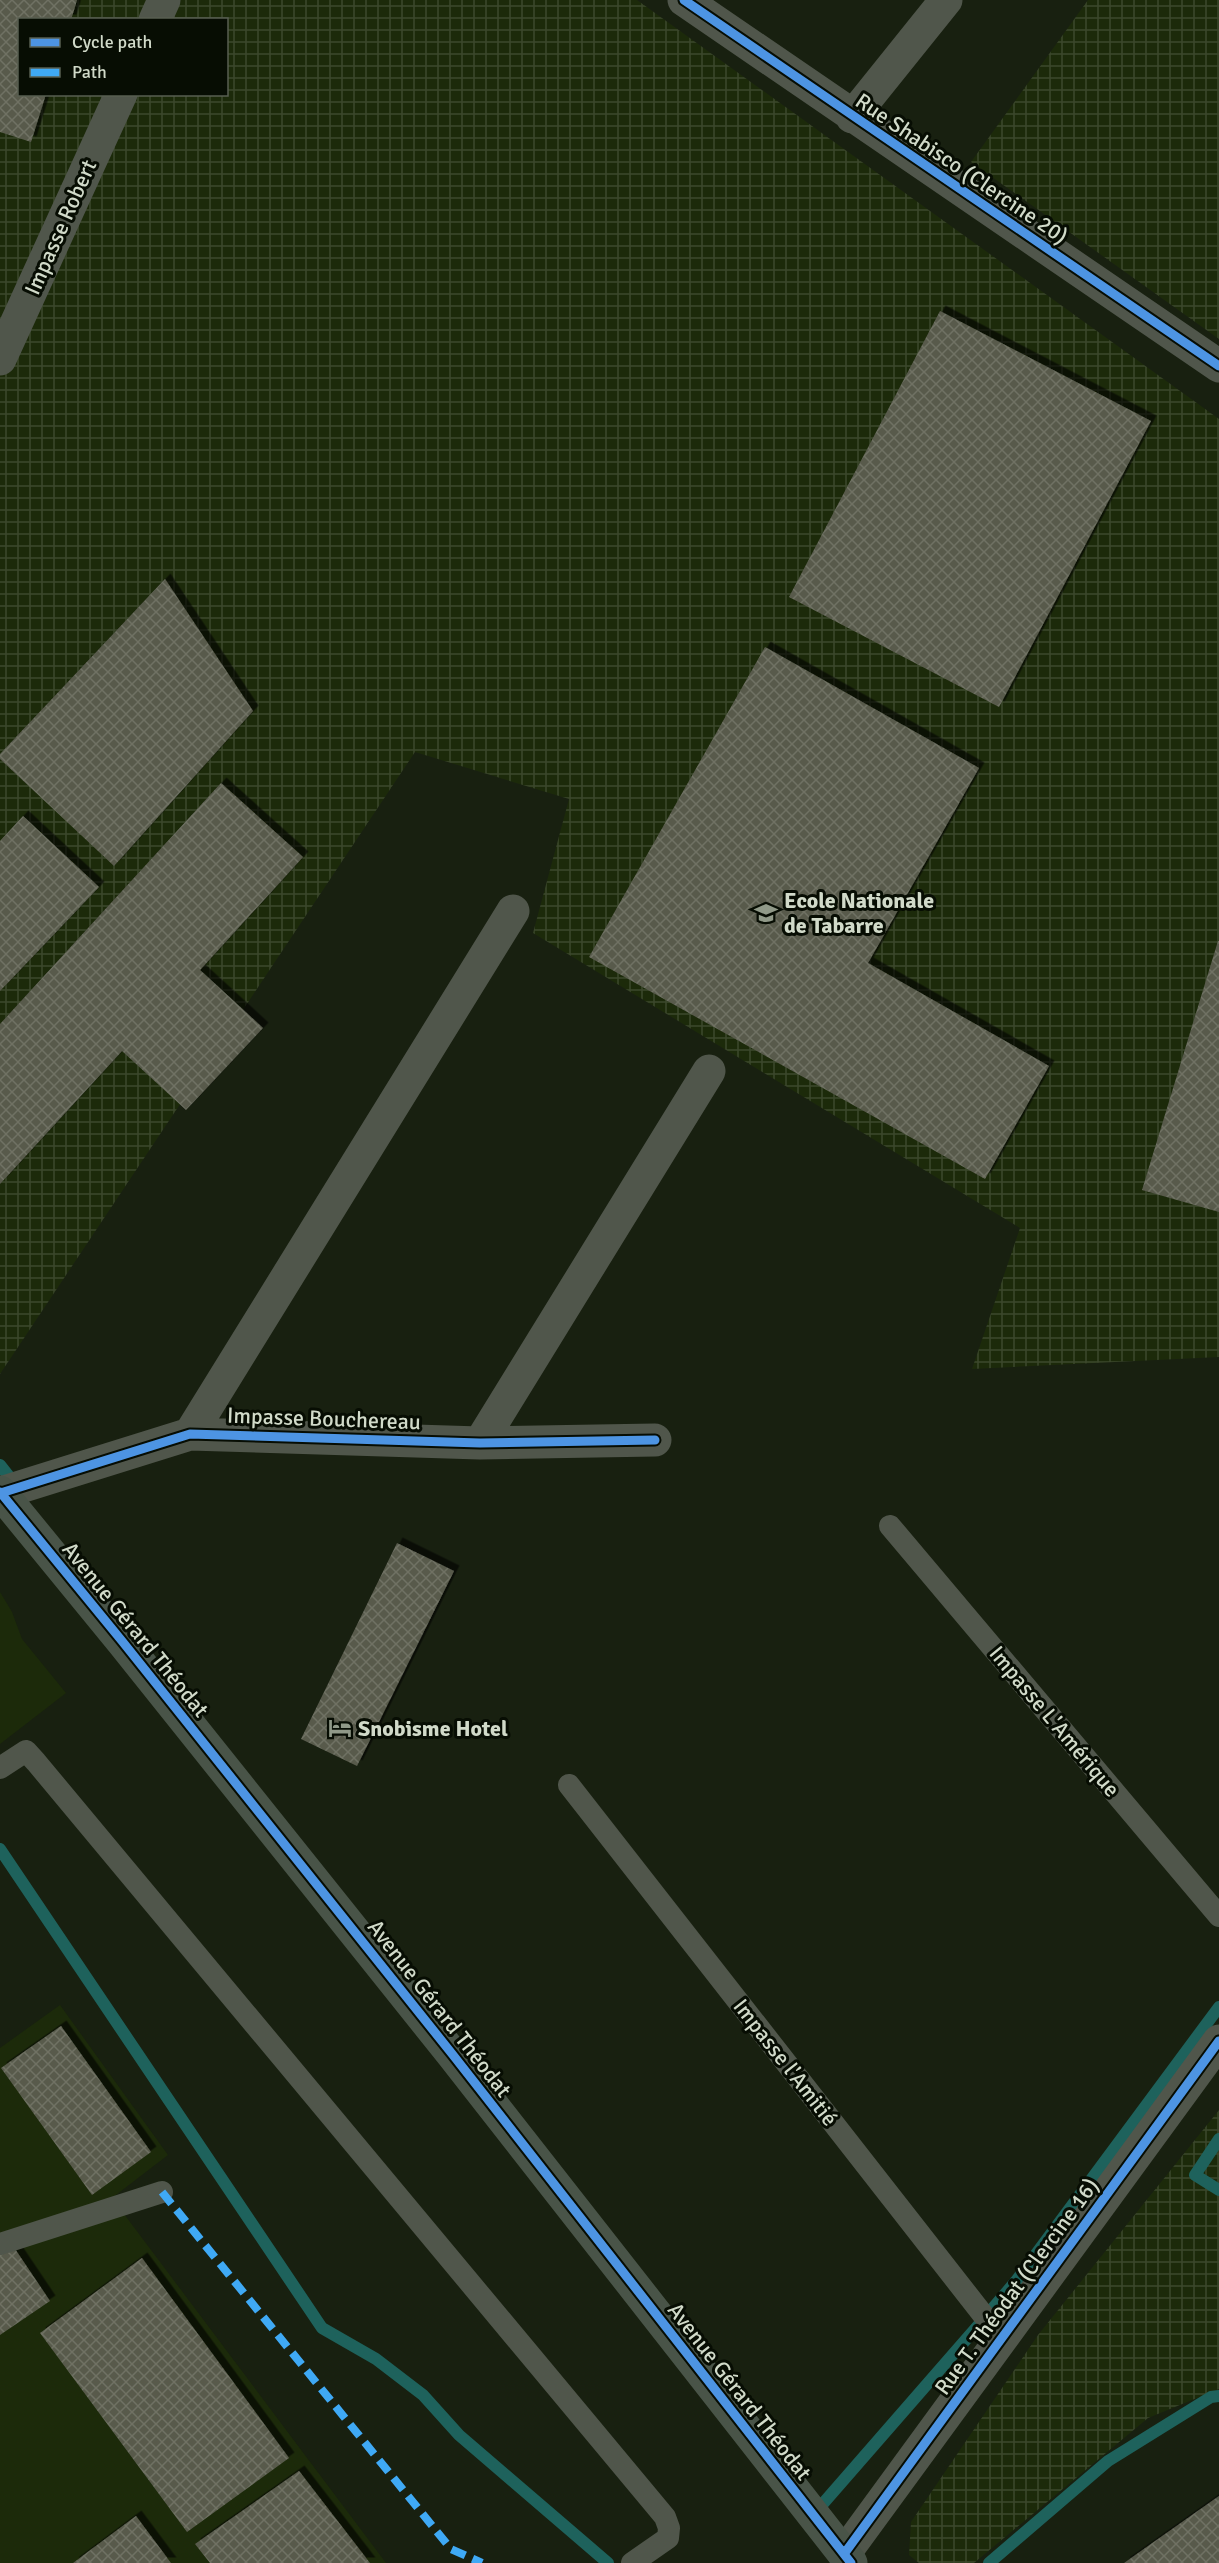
<svg xmlns="http://www.w3.org/2000/svg" width="1219" height="2563" font-family="Signika,sans-serif">
<style>
.built{fill:#1c2a0a}
.industrial{fill:url(#industrial-grid);fill-rule:evenodd}
.lines{fill:none;stroke-linecap:round;stroke-linejoin:round}
.stream{stroke:#1e625c;stroke-width:12}
.building{fill:url(#building-cross-hatch);filter:url(#shadow)}
.lane{stroke:#50564b;stroke-width:22}
.street{stroke:#50564b;stroke-width:33}
.secondary{stroke:#495448;stroke-width:33}
.quiet{stroke:#3fa9f5;stroke-width:8;stroke-dasharray:15 8;stroke-linecap:butt}
.cycleway-casing{stroke:#070d03;stroke-width:13}
.cycleway{stroke:#4d94e3;stroke-width:9}
.labels{text-anchor:middle;stroke-width:6;stroke-linejoin:round;paint-order:stroke}
.street-label{font-size:22px;fill:#d1dac9;stroke:#070d03}
.poi-label{font-size:22px;font-weight:bold;fill:#d1dac9;stroke:#070d03;text-anchor:start}
</style>
<defs>
<pattern id="industrial-grid" width="8" height="8" patternUnits="userSpaceOnUse" patternTransform="scale(1.5)"><rect width="8" height="8" fill="#1c2a0a"/><path d="M0 4h8M4 0v8" fill="none" stroke="#3c482c"/></pattern>
<pattern id="building-cross-hatch" width="8" height="8" patternUnits="userSpaceOnUse" patternTransform="scale(1.5)"><rect width="8" height="8" fill="#585a4c"/><path d="M0 0l8 8M0 8l8-8" fill="none" stroke="#6f7164"/></pattern>
<filter id="shadow"><feDropShadow dx="5.5" dy="-5.5" stdDeviation="0" flood-color="#0009"/></filter>
</defs>
<rect width="100%" height="100%" fill="#182010"/>
<!-- built -->
<path class="built" d="M 0,1592 L 12,1612 L 22,1639 L 66,1693 L 0,1744 Z
M 60,2005 L 168,2155 L 112,2198 L 386,2563 L 0,2563 L 0,2048 Z"/>
<!-- industrial -->
<path class="industrial" d="M 0,0 L 637,0 L 1219,419 L 1219,1357 L 972,1369 L 1020,1228 L 533,933 L 569,799 L 415,752 L 0,1374 ZM 20,20 L 226,20 L 226,94 L 20,94 Z
M 1088,0 L 1219,0 L 1219,339 L 971,162 Z
M 1219,2110 L 1219,2389 L 1148,2418 L 974,2563 L 919,2563 L 909,2555 L 911,2522 L 1038,2335 Z"/>
<g class="lines">
<!-- stream -->
<path class="stream" d="M 0,1465 L 11,1479
M 0,1849 L 322,2328 L 376,2359 L 423,2395 L 459,2435 L 608,2563
M 1219,2139 L 1195,2175 L 1219,2190
M 988,2314 L 1016,2281 L 1219,2007
M 815,2501 L 820,2507 L 983,2320
M 989,2563 L 1108,2461 L 1211,2397 L 1219,2396"/>
</g>
<!-- building -->
<path class="building" d="M 0,0 L 77,0 L 71,20 L 20,20 L 20,94 L 46,94 L 31,142 L 0,132 Z
M 940,311 L 1151,421 L 999,707 L 789,597 Z
M 165,579 L 253,711 L 114,866 L 0,759 L 0,754 Z
M 765,647 L 979,768 L 868,963 L 1049,1066 L 985,1179 L 589,957 Z
M 221,783 L 303,857 L 200,970 L 263,1028 L 186,1110 L 122,1051 L 0,1184 L 0,1024 Z
M 23,816 L 99,887 L 0,991 L 0,841 Z
M 1218,941 L 1219,941 L 1219,1212 L 1142,1190 Z
M 397,1543 L 454,1571 L 357,1766 L 301,1739 Z
M 61,2026 L 151,2152 L 92,2195 L 1,2068 Z
M 11,2243 L 50,2301 L 0,2335 L 0,2251 Z
M 142,2258 L 289,2458 L 187,2532 L 40,2333 Z
M 299,2471 L 370,2563 L 210,2563 L 195,2544 Z
M 1219,2496 L 1219,2563 L 1124,2563 Z
M 136,2516 L 171,2563 L 73,2563 Z"/>
<g class="lines">
<!-- lane -->
<path class="lane" d="M 890,1526 L 1219,1916
M 0,1768 L 26,1751 L 36,1762 L 665,2517 L 669,2528 L 668,2538 L 632,2563
M 569,1785 L 1002,2339
M 0,2244 L 162,2192"/>
<!-- street -->
<path class="street" d="M 684,0 L 1219,366
M 155,20 L 164,0
M 852,117 L 946,0
M 0,359 L 121,94
M 190,1434 L 513,911
M 480,1443 L 709,1071
M 1,1493 L 190,1434 L 480,1443 L 655,1440
M 844,2554 L 1219,2041"/>
<!-- secondary -->
<path class="secondary" d="M 0,1492 L 122,1641 L 453,2055 L 851,2563"/>
<!-- quiet -->
<path class="quiet" d="M 162,2192 L 451,2549 L 482,2563"/>
<!-- cycleway casing -->
<g class="cycleway-casing">
<path id="cycleway" d="M 684,0 L 1219,366
M 0,1492 L 122,1641 L 453,2055 L 851,2563
M 1,1493 L 190,1434 L 480,1443 L 655,1440
M 844,2554 L 1219,2041"/>
</g>
<!-- cycleway -->
<use href="#cycleway" class="cycleway"/>
</g>
<!-- icons -->
<defs>
<g id="school-bare" transform="scale(1.8)"><path d="M0-5L7-2L0 1L-7-2ZM-4 1L0 2.5L4 1V4Q0 6-4 4Z" fill="#909988" stroke="#070d03" stroke-width="2.5" paint-order="stroke"/></g>
<g id="hotel-bare" transform="scale(1.8)"><path d="M-6-4.5h1.5V1H6V5H4.5V3h-9V5H-6ZM-4 0a1.8 1.8 0 1 1 3.6 0ZM.5 0V-2.5h3Q6-2.5 6 0Z" fill="#909988" stroke="#070d03" stroke-width="2.5" paint-order="stroke"/></g>
</defs>
<g fill-rule="evenodd">
<use href="#school-bare" x="766" y="913"/>
<use href="#hotel-bare" x="340" y="1728"/>
</g>
<g class="labels">
<!-- street labels -->
<g class="street-label">
<text transform="translate(962 168) rotate(34)" y="8">Rue Shabisco (Clercine 20)</text>
<text transform="translate(60 227) rotate(-66)" y="8">Impasse Robert</text>
<text transform="translate(324 1418) rotate(2)" y="8">Impasse Bouchereau</text>
<text transform="translate(136 1629) rotate(51)" y="8">Avenue Gérard Théodat</text>
<text transform="translate(1055 1721) rotate(50)" y="8">Impasse L'Amérique</text>
<text transform="translate(440 2008) rotate(52)" y="8">Avenue Gérard Théodat</text>
<text transform="translate(786 2062) rotate(52)" y="8">Impasse l'Amitié</text>
<text transform="translate(1016 2286) rotate(-54)" y="8">Rue T. Théodat (Clercine 16)</text>
<text transform="translate(740 2391) rotate(52)" y="8">Avenue Gérard Théodat</text>
</g>
<!-- poi labels -->
<g class="poi-label">
<text x="784" y="908">Ecole Nationale<tspan x="784" dy="25">de Tabarre</tspan></text>
<text x="358" y="1736">Snobisme Hotel</text>
</g>
</g>
<!-- legend -->
<rect x="18" y="18" width="210" height="78" fill="#070d03" stroke="#585f52" stroke-width="1.5"/>
<rect x="30" y="38" width="30" height="9" fill="#4d94e3" stroke="#585f52" stroke-width="1.5"/>
<text x="72" y="48" font-size="18" fill="#d1dac9">Cycle path</text>
<rect x="30" y="68" width="30" height="9" fill="#3fa9f5" stroke="#585f52" stroke-width="1.5"/>
<text x="72" y="78" font-size="18" fill="#d1dac9">Path</text>
</svg>
